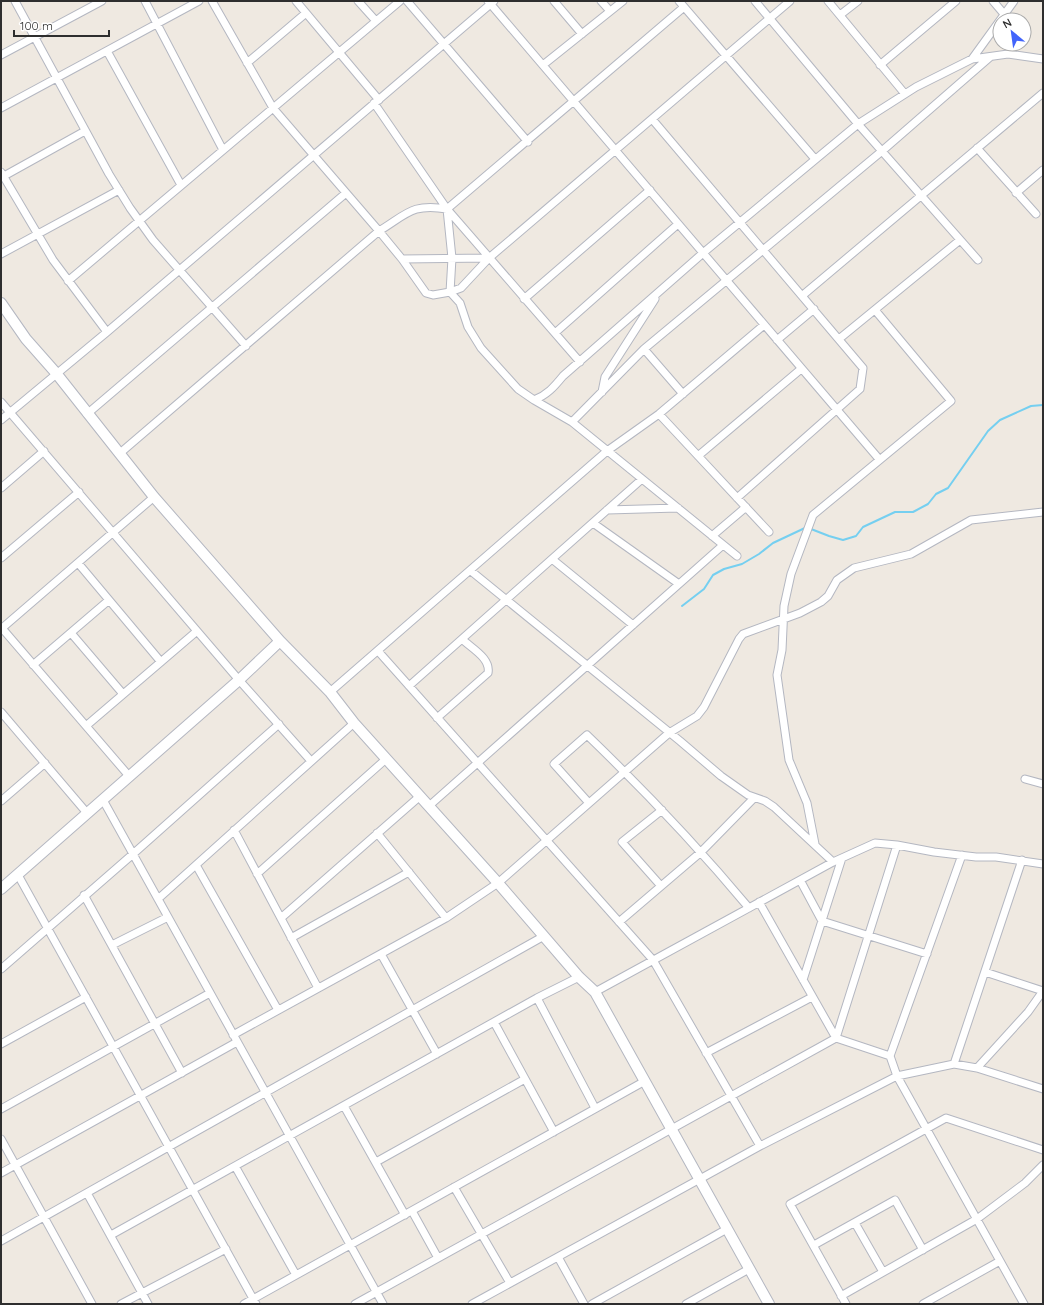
<svg xmlns="http://www.w3.org/2000/svg" width="1044" height="1305" font-family="Quicksand,sans-serif">
<style>
.lines{fill:none;stroke-linecap:round;stroke-linejoin:round}
.stream{stroke:#75cff0;stroke-width:2}
.street-casing{stroke:#b4b7c1;stroke-width:9}
.secondary-casing{stroke:#b4b7c1;stroke-width:12}
.street{stroke:#fff;stroke-width:7}
.secondary{stroke:#fff;stroke-width:10}
</style>
<rect width="100%" height="100%" fill="#efe9e1"/>
<g class="lines">
<!-- stream -->
<path class="stream" d="M 811,529 L 829,536 L 843,540 L 856,536 L 863,527 L 895,512 L 913,512 L 928,504 L 936,494 L 948,488 L 988,431 L 1000,420 L 1031,406 L 1043,405
M 682,606 L 704,589 L 713,575 L 724,569 L 742,564 L 759,554 L 773,543 L 807,527"/>
<!-- street casing -->
<g class="street-casing">
<path id="street" d="M 15,1 L 109,174 L 130,208 L 153,240 L 246,346
M 145,1 L 223,150
M 212,1 L 273,108 L 379,231 L 402,259 L 426,293 L 433,295 L 450,292 L 460,303 L 468,327 L 481,348 L 518,389 L 534,400 L 572,422 L 737,556
M 296,1 L 379,100
M 358,1 L 376,21
M 407,1 L 528,142
M 488,1 L 879,459
M 554,1 L 582,34
M 601,1 L 610,11
M 679,1 L 815,159
M 755,1 L 858,124 L 978,260
M 828,1 L 905,94
M 993,1 L 1004,14
M 840,15 L 858,1
M 107,51 L 181,185
M 1,55 L 102,1
M 972,59 L 1014,1
M 247,63 L 306,13
M 543,65 L 623,1
M 880,65 L 956,1
M 374,103 L 447,209 L 580,362
M 1,108 L 199,1
M 652,119 L 863,368 L 860,389 L 737,498
M 977,148 L 1036,214
M 1,172 L 53,260 L 107,332
M 4,176 L 85,131
M 1016,193 L 1043,170
M 447,209 L 452,258 L 450,292 L 461,288 L 489,258 L 790,1
M 1,254 L 119,190
M 402,259 L 489,258
M 68,281 L 400,1
M 803,295 L 1043,93
M 524,299 L 650,190
M 555,333 L 678,224
M 839,339 L 960,240
M 777,340 L 814,309
M 644,349 L 683,394
M 602,392 L 605,377 L 655,299
M 534,400 C 547,395 554,387 563,376 L 703,253 L 858,124 L 916,87 L 972,59 L 1008,54 L 1043,59
M 1,402 L 239,680 L 311,761
M 87,414 L 346,193
M 659,414 L 769,532
M 1,420 L 107,332 L 494,1
M 572,422 L 644,349 L 882,151 L 990,57
M 119,454 L 379,231 C 407,214 412,203 447,209 L 684,7
M 698,456 L 801,369
M 1,488 L 44,451
M 607,510 L 678,508
M 593,523 L 679,584
M 712,536 L 746,507
M 1,558 L 79,492
M 552,559 L 633,625
M 78,563 L 161,662
M 471,571 L 680,741 L 721,776 L 748,795 L 765,801 L 774,807 L 833,862
M 1,627 L 129,776
M 1,629 L 154,497
M 71,633 L 123,694
M 378,651 L 653,960 L 760,1146
M 33,665 L 109,600
M 409,686 L 642,479
M 330,692 L 607,451 L 659,414 L 764,325
M 1,712 L 87,813
M 437,718 L 488,673 C 491,658 471,648 462,639
M 86,726 L 197,631
M 1025,779 L 1043,784
M 103,800 L 383,1304
M 1,801 L 45,763
M 589,803 L 554,764 L 587,735 C 644,790 698,847 749,908
M 429,806 L 723,545
M 234,830 L 318,988
M 377,833 L 446,918
M 815,844 L 807,803 L 789,760 L 777,675 L 782,650 L 784,606 L 791,574 L 813,515 L 951,401 L 875,310
M 962,855 L 890,1056 L 897,1076 L 1024,1304
M 196,865 L 278,1010
M 257,874 L 386,759
M 18,875 L 256,1304
M 800,880 L 822,921 L 927,954
M 661,886 L 622,842 L 662,810
M 84,895 L 182,1073
M 158,899 L 354,723
M 759,902 L 836,1038 L 890,1056
M 281,918 L 419,797
M 619,922 L 701,852 L 754,798
M 291,938 L 409,872
M 112,945 L 168,917
M 381,954 L 437,1054
M 1,969 L 133,854 L 279,724
M 985,972 L 1043,991
M 803,980 L 842,858
M 595,992 L 833,862 L 875,843 L 897,845 L 934,852 L 976,857 L 996,857 L 1043,864
M 537,998 L 595,1108
M 494,1022 L 554,1132
M 233,1035 L 446,918 L 498,883 L 669,733 L 697,716 L 704,707 L 739,639 L 743,634 L 800,613 L 821,602 L 828,596 L 837,580 L 854,568 L 911,554 L 971,520 L 1043,512
M 1,1044 L 86,997
M 706,1053 L 812,997
M 954,1064 L 1022,860
M 977,1068 L 1028,1012 L 1043,991
M 344,1106 L 405,1215
M 1,1109 L 210,993
M 1,1139 L 92,1304
M 376,1162 L 525,1079
M 235,1166 L 296,1275
M 1,1173 L 237,1042
M 454,1187 L 510,1283
M 87,1193 L 148,1304
M 412,1211 L 438,1258
M 855,1223 L 883,1272
M 111,1235 L 537,998 L 579,977
M 1,1241 L 544,936
M 814,1245 L 895,1200 L 923,1250
M 558,1257 L 584,1304
M 841,1296 L 977,1219 L 1025,1183 L 1043,1165
M 121,1304 L 226,1249
M 244,1304 L 645,1081
M 355,1304 L 836,1038 L 897,845
M 472,1304 L 760,1146 L 897,1076 L 954,1064 L 977,1068 L 1043,1089
M 592,1304 L 727,1229
M 686,1304 L 749,1269
M 846,1304 L 790,1204 L 946,1118 L 1043,1150
M 923,1304 L 1000,1261"/>
</g>
<!-- secondary casing -->
<g class="secondary-casing">
<path id="secondary" d="M 1,303 L 26,339 L 56,373 L 154,497 L 280,641 L 330,692 L 354,723 L 498,883 L 579,977 L 595,992 L 769,1304
M 1,889 L 239,680 L 280,641"/>
</g>
<!-- street -->
<use href="#street" class="street"/>
<!-- secondary -->
<use href="#secondary" class="secondary"/>
</g>
<!-- border -->
<rect width="1044" height="1305" fill="none" stroke="#2e2e2e" stroke-width="4"/>
<!-- north arrow -->
<g transform="translate(1012 32) rotate(331)"><circle r="19" fill="#ffffff" stroke="#ababab"/>
<path d="M0-3L7 15L0 10L-7 15Z" fill="#4264fb"/>
<text y="-6" font-size="11" font-weight="bold" text-anchor="middle" fill="#2e2e2e">N</text>
</g>
<!-- scale -->
<path d="M14 30v6h95v-6" fill="none" stroke="#2e2e2e" stroke-width="2"/>
<text x="20" y="30" font-size="12" fill="#2e2e2e" stroke="#ffffff" stroke-width="3" paint-order="stroke">100 m</text>
</svg>
